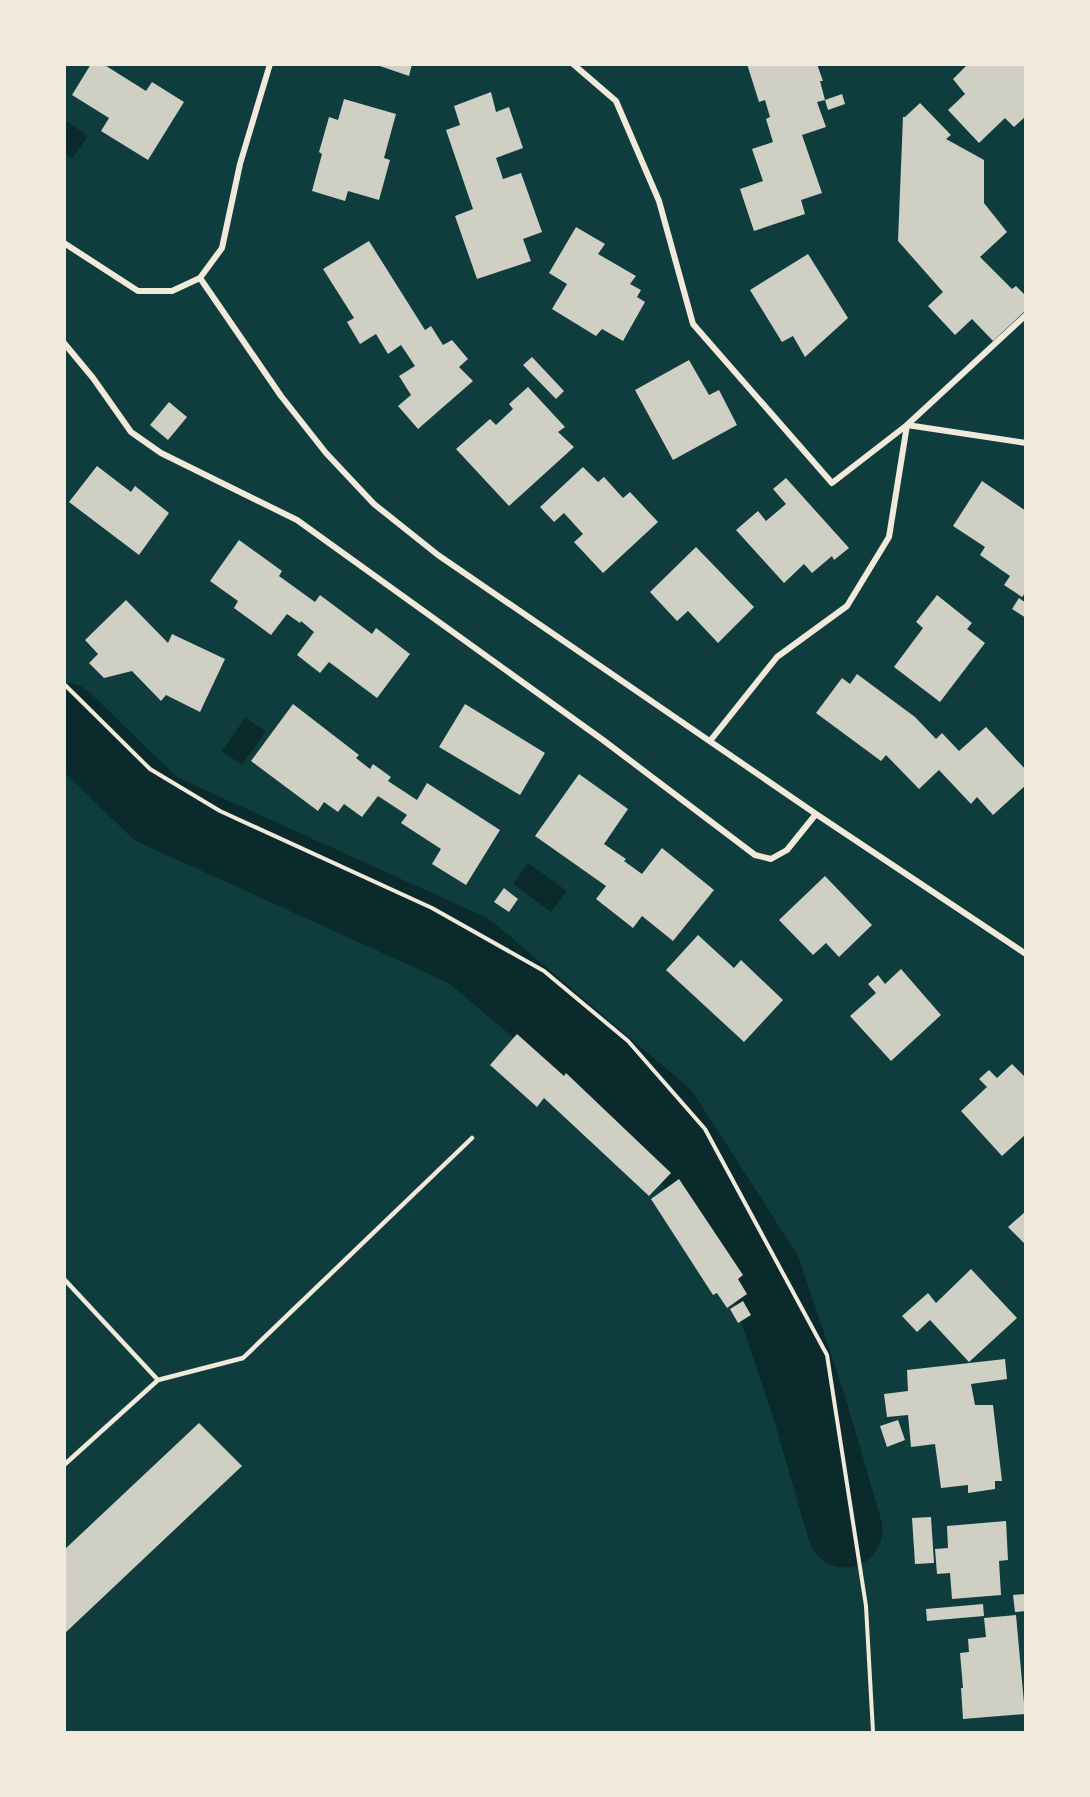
<svg xmlns="http://www.w3.org/2000/svg" width="1090" height="1797" font-family="'Sofia Sans Condensed',sans-serif">
<style>
.water{fill:#0a2a2b}
.lines{fill:none;stroke-linecap:round;stroke-linejoin:round}
.river{stroke:#0a2a2b;stroke-width:75}
.building{fill:#cfcfc3}
.path{stroke:#f1e9da;stroke-width:4}
.service{stroke:#f1e9da;stroke-width:4.5}
.minor{stroke:#f1e9da;stroke-width:6}
</style>
<rect width="100%" height="100%" fill="#0f3d3e"/>
<!-- water -->
<path class="water" d="M 65,120 L 88,136 L 72,159 L 65,154 Z
M 245,718 L 266,731 L 242,765 L 222,751 Z
M 528,863 L 567,891 L 551,912 L 513,884 Z"/>
<g class="lines">
<!-- river -->
<path class="river" d="M 64,720 L 156,809 L 469,951 L 663,1115 L 764,1272 L 808,1403 L 845,1530"/>
</g>
<!-- building -->
<path class="building" d="M 91,64 L 103,64 L 146,91 L 152,82 L 184,102 L 148,160 L 101,131 L 109,118 L 72,95 Z
M 374,64 L 412,64 L 409,76 Z
M 747,64 L 817,64 L 823,81 L 820,81 L 825,100 L 817,102 L 826,127 L 802,135 L 822,193 L 801,200 L 805,214 L 754,231 L 740,189 L 763,181 L 752,149 L 773,142 L 766,119 L 770,117 L 765,100 L 759,102 Z
M 968,64 L 1026,64 L 1026,116 L 1014,127 L 1005,118 L 979,143 L 948,110 L 965,94 L 953,79 Z
M 491,92 L 496,112 L 509,107 L 523,148 L 496,158 L 503,179 L 521,173 L 542,232 L 523,239 L 531,261 L 477,279 L 455,216 L 473,209 L 446,130 L 460,125 L 454,106 Z
M 842,94 L 845,104 L 828,110 L 825,100 Z
M 344,99 L 396,114 L 384,158 L 390,160 L 379,200 L 348,191 L 345,201 L 312,191 L 322,154 L 319,152 L 329,117 L 338,120 Z
M 920,103 L 951,135 L 946,139 L 984,160 L 984,203 L 1007,232 L 980,257 L 1012,289 L 1016,286 L 1026,296 L 1026,310 L 993,341 L 972,319 L 955,335 L 928,306 L 943,292 L 898,241 L 903,117 L 905,117 Z
M 576,227 L 605,244 L 598,254 L 636,276 L 630,284 L 641,290 L 637,297 L 645,302 L 623,341 L 602,329 L 596,336 L 552,309 L 567,284 L 549,273 Z
M 369,241 L 425,330 L 431,326 L 443,345 L 452,340 L 468,359 L 459,367 L 473,381 L 418,429 L 398,406 L 411,395 L 399,376 L 415,366 L 401,345 L 388,354 L 376,334 L 360,344 L 347,322 L 354,318 L 323,269 Z
M 808,254 L 848,318 L 805,357 L 793,336 L 782,342 L 750,290 Z
M 532,357 L 564,391 L 556,399 L 523,365 Z
M 689,360 L 709,395 L 719,390 L 737,425 L 673,460 L 635,390 Z
M 528,387 L 565,427 L 558,432 L 574,447 L 509,506 L 456,449 L 490,419 L 496,425 L 513,409 L 509,404 Z
M 169,402 L 187,417 L 168,440 L 150,425 Z
M 97,466 L 131,492 L 135,486 L 169,513 L 139,555 L 69,502 Z
M 583,467 L 598,482 L 604,477 L 623,498 L 630,492 L 658,522 L 603,573 L 574,542 L 583,534 L 564,513 L 554,522 L 540,507 Z
M 786,478 L 849,548 L 834,560 L 832,556 L 812,573 L 804,564 L 784,583 L 736,530 L 758,511 L 766,521 L 786,504 L 773,489 Z
M 982,481 L 1026,511 L 1026,592 L 1022,597 L 1004,585 L 1010,576 L 980,555 L 985,547 L 953,526 Z
M 239,540 L 282,571 L 279,576 L 315,602 L 320,595 L 372,634 L 376,628 L 410,654 L 377,698 L 329,662 L 320,673 L 297,655 L 314,632 L 301,621 L 300,623 L 287,614 L 271,635 L 234,608 L 238,601 L 210,581 Z
M 696,547 L 754,607 L 718,643 L 688,611 L 677,621 L 650,592 Z
M 937,595 L 972,623 L 967,629 L 985,643 L 940,702 L 894,667 L 923,628 L 916,622 Z
M 1019,598 L 1026,603 L 1026,618 L 1012,609 Z
M 126,600 L 168,643 L 172,634 L 225,659 L 200,712 L 166,695 L 161,701 L 132,671 L 104,678 L 89,663 L 98,654 L 85,640 Z
M 857,674 L 915,717 L 936,739 L 942,733 L 959,751 L 986,727 L 1026,770 L 1026,785 L 993,815 L 977,797 L 971,804 L 939,770 L 919,789 L 886,755 L 881,761 L 816,713 L 842,678 L 850,684 Z
M 293,704 L 359,755 L 356,758 L 370,769 L 373,764 L 391,777 L 388,781 L 417,800 L 427,783 L 500,830 L 466,885 L 432,864 L 441,849 L 401,823 L 407,815 L 378,796 L 362,817 L 344,804 L 338,812 L 324,802 L 318,811 L 251,761 Z
M 465,704 L 545,753 L 520,795 L 439,747 Z
M 579,774 L 628,809 L 604,844 L 626,859 L 624,861 L 642,874 L 662,848 L 714,890 L 673,941 L 642,916 L 633,928 L 596,899 L 606,886 L 535,836 Z
M 825,876 L 872,925 L 839,957 L 826,943 L 813,955 L 779,920 Z
M 504,888 L 518,899 L 509,912 L 494,902 Z
M 698,935 L 734,968 L 741,960 L 783,1000 L 744,1042 L 666,970 Z
M 901,969 L 941,1015 L 891,1061 L 850,1016 L 876,993 L 868,984 L 878,975 L 885,984 Z
M 517,1034 L 564,1076 L 566,1073 L 671,1173 L 649,1196 L 544,1098 L 537,1107 L 490,1065 Z
M 1012,1064 L 1026,1078 L 1026,1134 L 1002,1156 L 961,1111 L 987,1087 L 979,1079 L 989,1070 L 997,1078 Z
M 679,1179 L 743,1275 L 738,1279 L 747,1294 L 727,1308 L 717,1293 L 713,1295 L 651,1199 Z
M 1026,1211 L 1026,1245 L 1008,1227 Z
M 971,1269 L 1017,1318 L 969,1362 L 930,1320 L 917,1332 L 902,1316 L 928,1293 L 936,1303 Z
M 743,1301 L 751,1315 L 738,1323 L 730,1309 Z
M 1005,1359 L 1007,1379 L 971,1384 L 975,1405 L 993,1405 L 1002,1481 L 995,1481 L 995,1489 L 968,1493 L 968,1485 L 941,1488 L 935,1444 L 911,1447 L 908,1415 L 887,1417 L 884,1394 L 908,1391 L 907,1370 Z
M 898,1420 L 905,1440 L 887,1447 L 880,1426 Z
M 199,1423 L 242,1466 L 64,1634 L 64,1550 Z
M 931,1517 L 934,1563 L 915,1564 L 912,1518 Z
M 1006,1521 L 1008,1560 L 999,1561 L 1001,1595 L 952,1599 L 950,1573 L 937,1574 L 935,1549 L 948,1548 L 947,1526 Z
M 1026,1594 L 1026,1611 L 1015,1612 L 1013,1595 Z
M 983,1604 L 984,1616 L 927,1621 L 926,1609 Z
M 1016,1615 L 1025,1714 L 963,1719 L 961,1688 L 963,1688 L 960,1653 L 969,1652 L 968,1639 L 986,1637 L 984,1618 Z"/>
<g class="lines">
<!-- path -->
<path class="path" d="M 64,684 L 150,769 L 220,811 L 432,908 L 544,971 L 628,1041 L 705,1129 L 827,1355 L 866,1606 L 873,1732"/>
<!-- service -->
<path class="service" d="M 64,1279 L 158,1380
M 64,1465 L 158,1380 L 243,1358 L 472,1138"/>
<!-- minor -->
<path class="minor" d="M 573,64 L 616,101 L 659,201 L 693,324 L 832,483 L 907,425 L 889,537 L 847,606 L 777,657 L 710,741
M 64,243 L 138,291 L 172,291 L 200,278
M 200,278 L 281,396 L 326,453 L 374,504 L 438,555 L 816,814 L 1026,954
M 200,278 L 222,248 L 240,164 L 270,64
M 64,343 L 93,378 L 131,432 L 161,453 L 297,520 L 603,740 L 755,855 L 771,859 L 787,850 L 816,814
M 907,425 L 1026,315
M 907,425 L 1026,443"/>
</g>
<!-- border -->
<rect width="1090" height="1797" fill="none" stroke="#f1e9da" stroke-width="132"/>
</svg>
